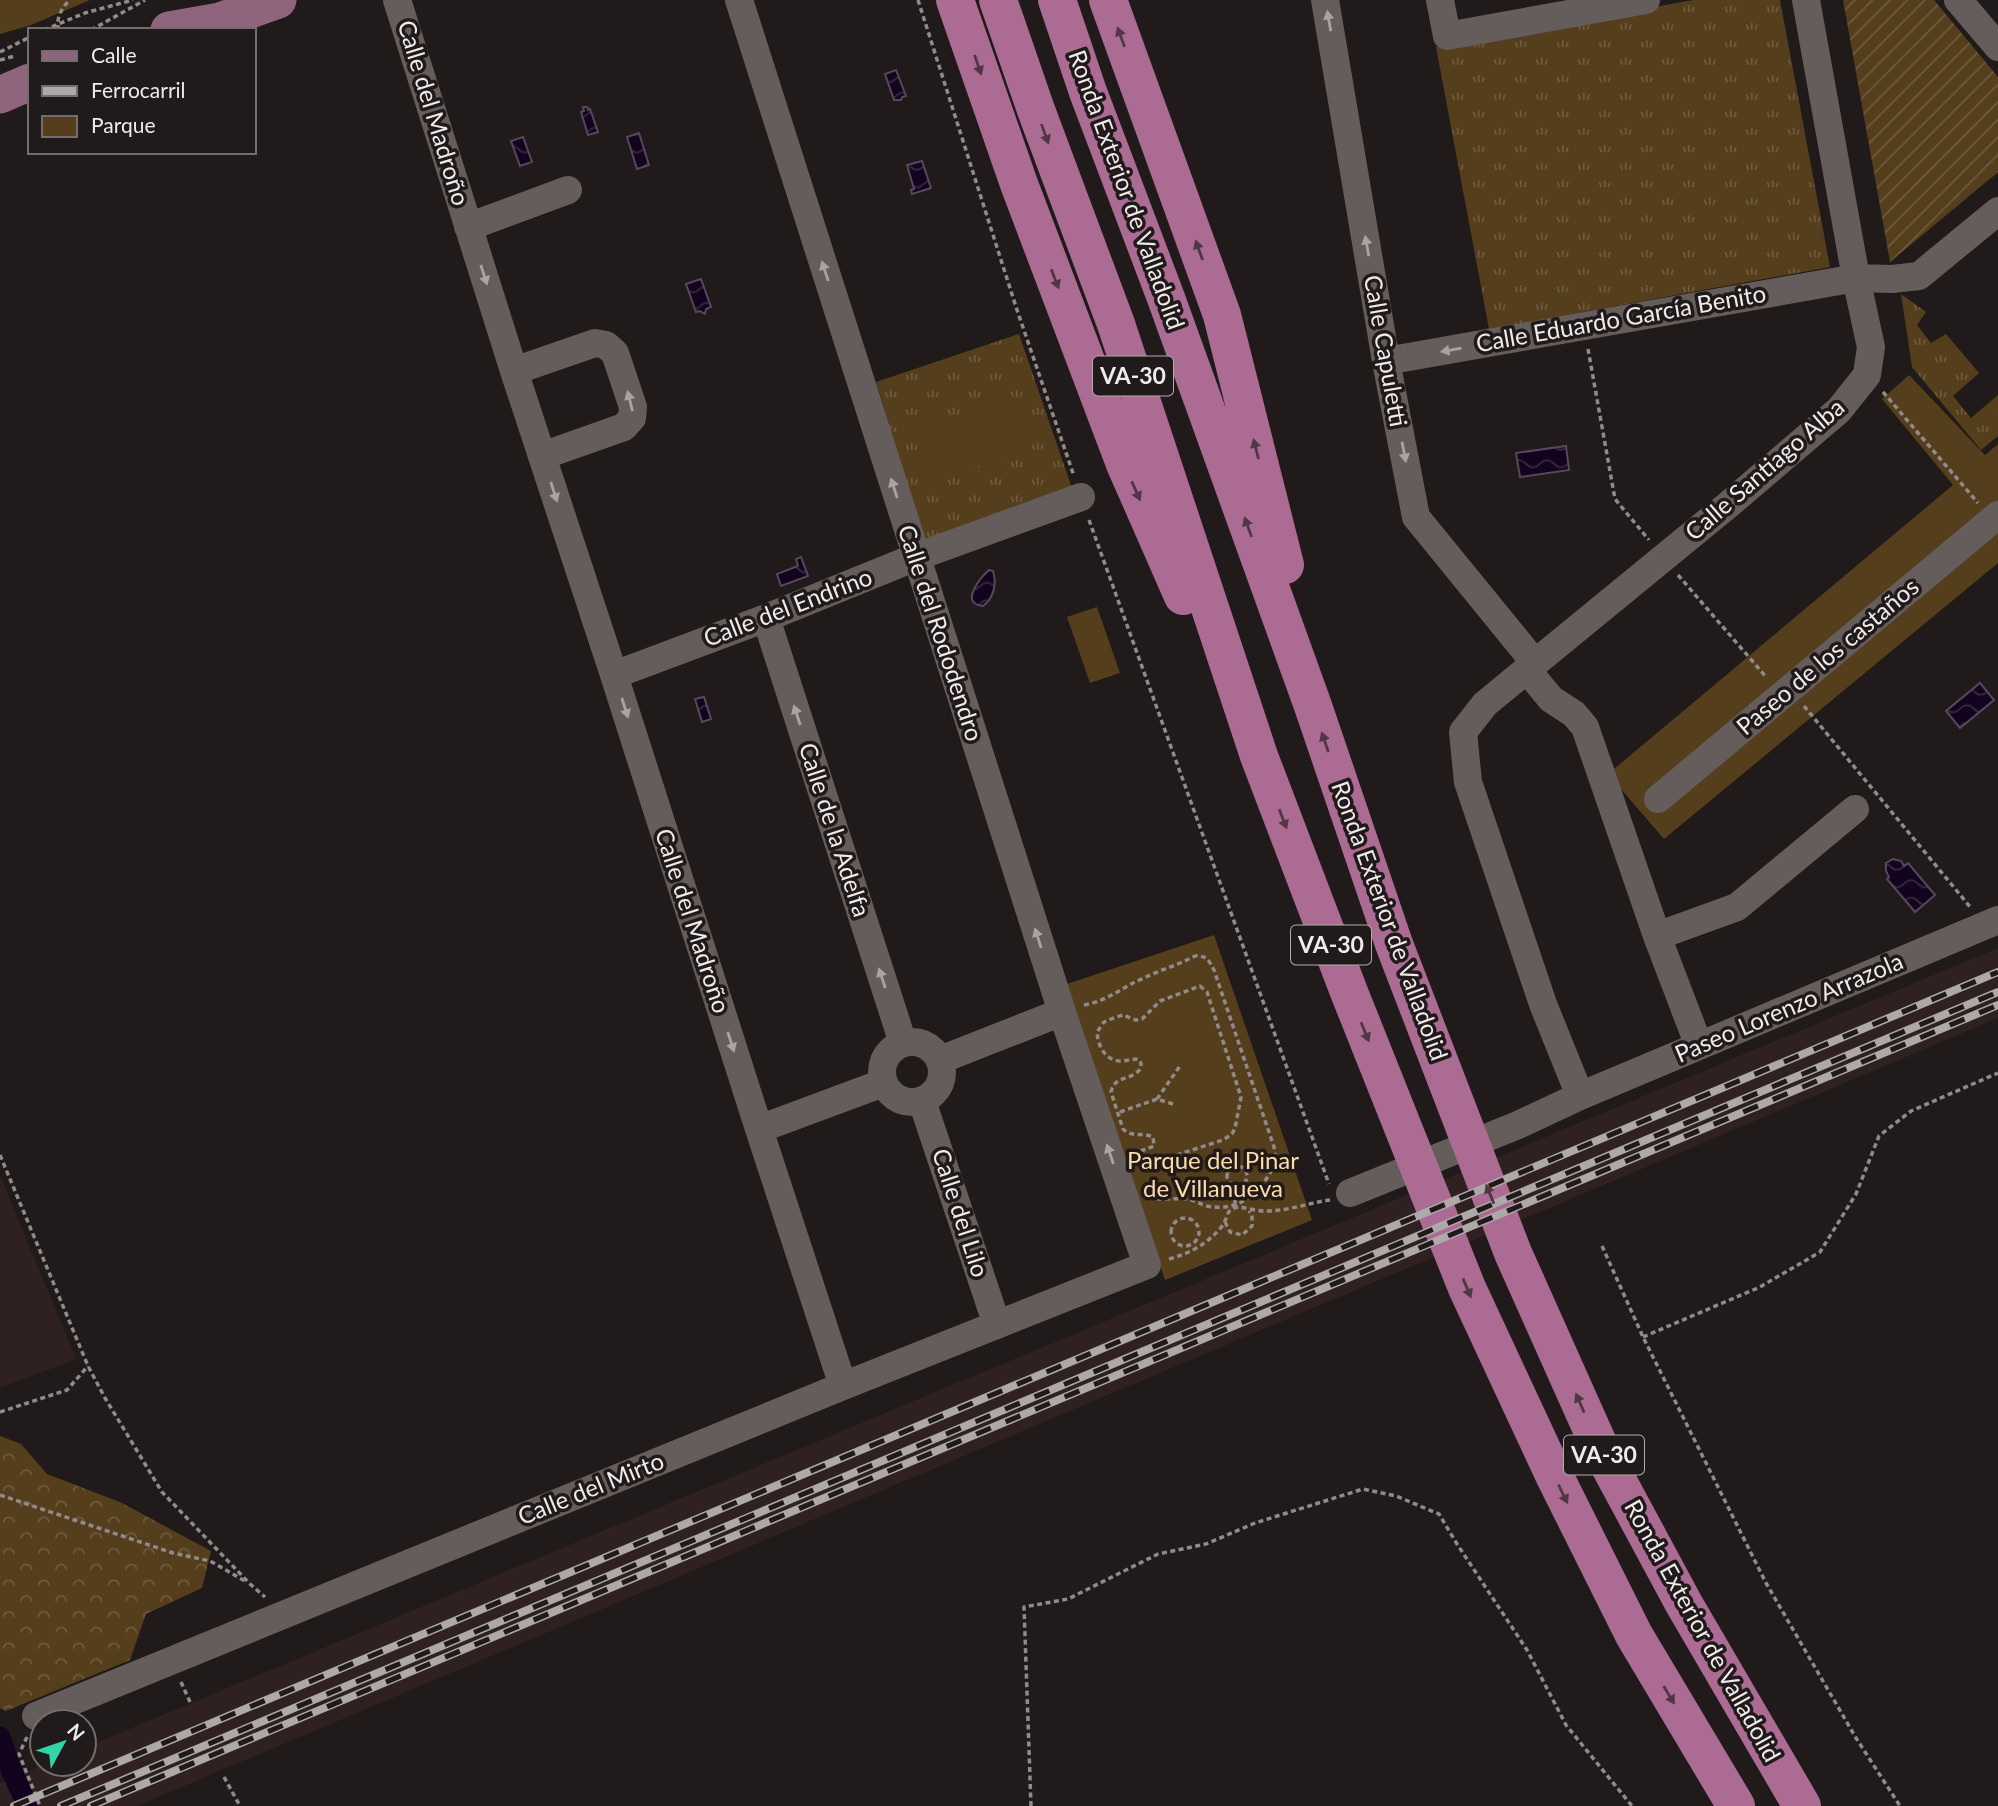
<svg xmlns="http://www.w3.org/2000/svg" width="1998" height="1806" font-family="Lato,sans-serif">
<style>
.built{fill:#2f2122}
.grass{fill:url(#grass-tufts)}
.forest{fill:url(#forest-crowns)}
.park{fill:#553e1c}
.garden{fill:url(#garden-furrows)}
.water{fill:url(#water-waves);stroke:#56485c;stroke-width:2}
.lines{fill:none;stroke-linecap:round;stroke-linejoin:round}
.canal{stroke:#14031e;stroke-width:21}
.path{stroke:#908a8a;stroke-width:3.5;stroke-dasharray:5 3.5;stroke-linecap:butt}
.minor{stroke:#655c5c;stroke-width:28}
.major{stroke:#8f657d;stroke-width:37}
.highway{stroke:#ab6b93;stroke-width:38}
.rail-casing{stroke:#aea8a8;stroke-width:8}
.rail{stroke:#211a1a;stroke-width:5;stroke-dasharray:16;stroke-linecap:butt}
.oneway{fill:#aaa3a4}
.oneway2{fill:#513644}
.labels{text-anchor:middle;stroke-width:7;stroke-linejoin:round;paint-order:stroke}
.shield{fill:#211a1a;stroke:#b2acac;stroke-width:2}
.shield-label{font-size:23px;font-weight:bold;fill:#f0eaeb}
.street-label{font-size:24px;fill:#f0eaeb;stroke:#211a1a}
.park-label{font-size:24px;fill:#fddcac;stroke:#211a1a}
</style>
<defs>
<pattern id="grass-tufts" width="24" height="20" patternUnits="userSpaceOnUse" patternTransform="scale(1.75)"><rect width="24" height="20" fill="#553e1c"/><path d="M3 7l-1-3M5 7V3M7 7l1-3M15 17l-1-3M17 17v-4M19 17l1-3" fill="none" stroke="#6e5a3d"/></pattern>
<pattern id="forest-crowns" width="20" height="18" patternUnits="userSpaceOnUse" patternTransform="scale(1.75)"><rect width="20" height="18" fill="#553e1c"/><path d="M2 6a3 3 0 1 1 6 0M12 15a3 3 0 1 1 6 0" fill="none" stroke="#6e5a3d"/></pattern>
<pattern id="garden-furrows" width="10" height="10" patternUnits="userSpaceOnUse" patternTransform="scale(1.75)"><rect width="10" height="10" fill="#553e1c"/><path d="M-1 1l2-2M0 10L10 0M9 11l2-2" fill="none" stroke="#6e5a3d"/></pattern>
<pattern id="water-waves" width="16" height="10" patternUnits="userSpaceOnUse" patternTransform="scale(1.75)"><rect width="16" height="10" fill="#14031e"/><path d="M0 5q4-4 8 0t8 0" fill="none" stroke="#36283f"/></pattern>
</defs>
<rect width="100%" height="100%" fill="#211a1a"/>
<!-- built -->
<path class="built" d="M 1998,948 L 1998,1018 L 137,1806 L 0,1806 L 0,1783 L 46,1764 L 84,1764 L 84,1748 Z
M 0,1175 L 76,1359 L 0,1388 Z"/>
<!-- grass -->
<path class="grass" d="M 1693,0 L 1780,0 L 1830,267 L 1489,329 L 1436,47 Z
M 1901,294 L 1926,312 L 1917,325 L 1931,343 L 1946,334 L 1979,373 L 1953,396 L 1971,418 L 1998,395 L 1998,436 L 1981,450 L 1912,367 Z
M 1019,334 L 1072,488 L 926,543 L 876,382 Z"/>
<!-- forest -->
<path class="forest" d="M 0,1436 L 21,1444 L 47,1474 L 122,1503 L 211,1551 L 202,1588 L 146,1614 L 130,1660 L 6,1711 L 0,1708 Z"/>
<!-- park -->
<path class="park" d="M 0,0 L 90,0 L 31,25 L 0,34 Z
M 1909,375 L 1985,455 L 1998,444 L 1998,563 L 1664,839 L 1608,774 L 1953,485 L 1882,399 Z
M 1013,396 L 1031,449 L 929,482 L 912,430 Z
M 1097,607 L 1120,673 L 1090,683 L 1067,617 Z
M 1214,935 L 1312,1220 L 1165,1280 L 1067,984 Z"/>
<!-- garden -->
<path class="garden" d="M 1843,0 L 1934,0 L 1998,77 L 1998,172 L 1890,262 Z"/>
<!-- water -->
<path class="water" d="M 896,70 L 906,96 L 902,97 L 901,100 L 894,100 L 885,74 Z
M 583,107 L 587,107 L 588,110 L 590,109 L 598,132 L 588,135 L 581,112 L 584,111 Z
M 639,133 L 649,165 L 637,169 L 627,137 Z
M 523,137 L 532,162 L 520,166 L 511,141 Z
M 922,161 L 931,188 L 912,194 L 911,190 L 914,189 L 907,165 Z
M 701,279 L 711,307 L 706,309 L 705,314 L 700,311 L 696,312 L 686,284 Z
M 1566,446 L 1569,470 L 1520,477 L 1516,453 Z
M 801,557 L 808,576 L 781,586 L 777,574 L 798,566 L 796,559 Z
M 989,570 L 993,571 C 997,583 994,598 983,606 C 959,604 980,578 989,570 Z
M 1980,683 L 1994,700 L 1960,728 L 1946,711 Z
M 704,697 L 711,719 L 702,722 L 695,699 Z
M 1893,859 L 1901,861 L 1904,866 L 1908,863 L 1935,895 L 1915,912 L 1887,879 L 1889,877 L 1886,871 L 1886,863 Z"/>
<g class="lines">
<!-- canal -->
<path class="canal" d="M 0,1737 L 12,1772 L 28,1806"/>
<!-- path -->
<path class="path" d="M 918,0 L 1017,310 L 1074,476
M 44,30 L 85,13 L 133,0
M 59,30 C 55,19 62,7 70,0
M 91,30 L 145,0
M 0,52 L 30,37
M 0,60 L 15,56
M 1588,349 L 1615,499 L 1649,540
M 1883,392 L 1978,503
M 1089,520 L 1329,1184
M 1678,575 L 1767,678
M 1804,706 L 1971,908
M 1200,986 L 1207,992 L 1241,1097 L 1235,1128 L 1232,1134 L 1223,1140 L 1149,1164 L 1140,1165 L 1137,1157 L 1138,1152 L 1154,1146 L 1153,1137 C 1143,1132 1132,1138 1123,1129 L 1111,1092 C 1115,1074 1131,1082 1141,1068 L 1141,1063 L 1138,1059 C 1132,1059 1126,1061 1120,1061 C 1104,1060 1098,1045 1097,1032 L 1104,1022 L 1116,1017 L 1123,1015 L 1136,1020 L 1142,1019 L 1160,1001 Z
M 1084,1005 C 1108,1001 1122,987 1144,978 C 1160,970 1178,965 1195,956 C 1206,955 1209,960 1214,970 L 1274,1147 C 1277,1160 1272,1172 1264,1182 C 1250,1201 1231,1211 1207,1206 C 1200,1204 1194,1200 1187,1199 C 1174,1198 1161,1200 1149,1198
M 1157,1099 L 1180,1066
M 1120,1112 L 1157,1099 L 1173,1104
M 0,1155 L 88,1366 L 105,1398 L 162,1492 L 250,1584 L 265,1597
M1227 1176a10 10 0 1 1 20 0a10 10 0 1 1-20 0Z
M 1235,1205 L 1235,1187
M1171 1232a14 14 0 1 1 28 0a14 14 0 1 1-28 0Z
M 1225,1222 L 1230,1232 L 1242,1235 L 1252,1226 L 1252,1215 L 1249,1211
M 1602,1246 L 1643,1337 L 1766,1583 L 1856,1738 L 1900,1806
M 1169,1259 C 1191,1253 1209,1243 1223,1225 C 1227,1219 1226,1211 1234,1208 C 1241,1205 1257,1212 1266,1211 C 1288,1211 1308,1203 1330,1200
M 1643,1337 L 1760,1287 L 1820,1252 L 1856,1194 L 1879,1136 L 1911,1111 L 1998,1073
M 0,1412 L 67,1390 L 88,1366
M 0,1495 L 173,1553 L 210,1561 L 245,1581
M 181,1682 L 190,1702
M 27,1737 L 19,1754 L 40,1806
M 224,1777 L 240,1806
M 1031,1806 L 1024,1607 L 1068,1599 L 1158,1554 L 1206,1544 L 1255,1523 L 1363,1489 L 1396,1496 L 1439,1514 L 1457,1544 L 1527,1650 L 1566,1725 L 1632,1806"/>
<!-- minor -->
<path class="minor" d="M 397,0 L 514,371 L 614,675 L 759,1129 L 843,1386
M 1325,0 L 1386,361 L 1416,517 L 1535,663
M 1440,0 L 1447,36 L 1646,0
M 1958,0 L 1998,47
M 468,227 L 568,190
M 1386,361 L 1856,278 L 1892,279 L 1919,276 L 1998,211
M 514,371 L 595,343 L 606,345 L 615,353 L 633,407 L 632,418 L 624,427 L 542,456
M 766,618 L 903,1043
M 1527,670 L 1551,699 L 1574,714 L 1585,727 L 1657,936 L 1699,1046
M 614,675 L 766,618 L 916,557 L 1081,497
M 1658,799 L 1998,515
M 1657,936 L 1737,907 L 1855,809
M882 1072a30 30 0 1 1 60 0a30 30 0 1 1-60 0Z
M 940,1060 L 1062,1012
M 1580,1096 L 1543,1004 L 1468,782 L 1463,732 L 1485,704 L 1728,505 L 1839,410 L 1867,375 L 1871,347 L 1856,278 L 1806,0
M 922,1101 L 997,1325
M 759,1129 L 883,1083
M 1350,1193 L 1518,1125 L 1580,1096 L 1998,920
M 36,1716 L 843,1386 L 1147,1265 L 1062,1012 L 739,0"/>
<!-- major -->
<path class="major" d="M 169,30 L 220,21 L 278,0
M 0,95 L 30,82"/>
<!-- highway -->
<path class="highway" d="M 955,0 L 1019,184 L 1125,464 L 1183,596
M 998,0 L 1036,110 L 1116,324 L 1259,756 L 1349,992 L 1467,1288 L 1555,1477 L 1634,1635 L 1736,1806
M 1057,0 L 1088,92 L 1166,298 L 1313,706 L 1394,944 L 1513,1253 L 1601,1450 L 1684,1604 L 1802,1806
M 1108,0 L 1222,315 L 1285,565"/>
<!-- rail casing -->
<g class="rail-casing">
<path id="rail" d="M 14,1806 L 1998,972
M 61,1806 L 1998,992
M 91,1806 L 1998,1005"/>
</g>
<!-- rail -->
<use href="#rail" class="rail"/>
</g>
<!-- one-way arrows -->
<defs><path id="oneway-solid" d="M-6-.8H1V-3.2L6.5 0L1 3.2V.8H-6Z" transform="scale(1.75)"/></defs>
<g class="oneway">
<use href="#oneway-solid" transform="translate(1329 21) rotate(-100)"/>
<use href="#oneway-solid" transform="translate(1367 246) rotate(-100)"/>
<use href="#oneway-solid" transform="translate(825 271) rotate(-108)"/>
<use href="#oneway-solid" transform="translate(484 275) rotate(72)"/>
<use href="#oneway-solid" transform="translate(1451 350) rotate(170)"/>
<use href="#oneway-solid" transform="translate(630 401) rotate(-104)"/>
<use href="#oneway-solid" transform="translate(1404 452) rotate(79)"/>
<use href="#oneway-solid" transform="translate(894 488) rotate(-108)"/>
<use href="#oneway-solid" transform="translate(554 492) rotate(72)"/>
<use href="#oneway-solid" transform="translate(625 708) rotate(72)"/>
<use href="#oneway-solid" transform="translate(797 715) rotate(-108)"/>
<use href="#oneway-solid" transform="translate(1038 938) rotate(-108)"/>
<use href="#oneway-solid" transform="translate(882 978) rotate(-108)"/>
<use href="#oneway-solid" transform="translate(731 1042) rotate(72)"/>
<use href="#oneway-solid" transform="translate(1110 1154) rotate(-109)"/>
</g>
<g class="oneway2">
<use href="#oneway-solid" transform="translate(1121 37) rotate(-110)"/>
<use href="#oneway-solid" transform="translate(978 65) rotate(71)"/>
<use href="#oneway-solid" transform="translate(1045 134) rotate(70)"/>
<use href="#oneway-solid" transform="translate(1199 250) rotate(-110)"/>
<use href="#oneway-solid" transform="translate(1055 279) rotate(69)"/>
<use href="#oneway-solid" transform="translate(1256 449) rotate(-104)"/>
<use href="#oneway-solid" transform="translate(1136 491) rotate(66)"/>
<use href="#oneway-solid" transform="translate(1248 527) rotate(-110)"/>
<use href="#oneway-solid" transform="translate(1325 742) rotate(-109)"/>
<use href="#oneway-solid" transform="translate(1283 819) rotate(69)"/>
<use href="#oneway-solid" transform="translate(1365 1032) rotate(68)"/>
<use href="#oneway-solid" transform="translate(1490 1194) rotate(-112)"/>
<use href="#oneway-solid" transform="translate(1467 1288) rotate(67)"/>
<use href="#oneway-solid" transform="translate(1580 1403) rotate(-114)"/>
<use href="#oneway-solid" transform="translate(1563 1494) rotate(64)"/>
<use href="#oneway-solid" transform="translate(1669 1695) rotate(59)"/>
</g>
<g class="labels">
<!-- shield labels -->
<g class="shield">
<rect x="1093" y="356.5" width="80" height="39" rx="5"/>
<rect x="1291" y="925.5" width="80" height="39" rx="5"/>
<rect x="1564" y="1435.5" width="80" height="39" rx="5"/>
</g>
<g class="shield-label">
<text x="1133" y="384">VA-30</text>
<text x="1331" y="953">VA-30</text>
<text x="1604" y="1463">VA-30</text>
</g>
<!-- street labels -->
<g class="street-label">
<text transform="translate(433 113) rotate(73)" y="8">Calle del Madroño</text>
<text transform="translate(1126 190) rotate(70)" y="8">Ronda Exterior de Valladolid</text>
<text transform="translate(1621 319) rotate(-10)" y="8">Calle Eduardo García Benito</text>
<text transform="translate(1385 351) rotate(80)" y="8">Calle Capuletti</text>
<text transform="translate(1765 470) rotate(-41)" y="8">Calle Santiago Alba</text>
<text transform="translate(788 608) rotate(-21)" y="8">Calle del Endrino</text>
<text transform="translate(940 633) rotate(72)" y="8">Calle del Rododendro</text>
<text transform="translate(1828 657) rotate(-40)" y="8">Paseo de los castaños</text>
<text transform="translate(834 830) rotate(72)" y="8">Calle de la Adelfa</text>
<text transform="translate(692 921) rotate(72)" y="8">Calle del Madroño</text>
<text transform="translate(1389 921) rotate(70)" y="8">Ronda Exterior de Valladolid</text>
<text transform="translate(1789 1008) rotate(-23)" y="8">Paseo Lorenzo Arrazola</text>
<text transform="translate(960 1213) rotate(72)" y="8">Calle del Lilo</text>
<text transform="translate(591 1489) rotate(-22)" y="8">Calle del Mirto</text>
<text transform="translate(1702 1631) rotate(61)" y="8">Ronda Exterior de Valladolid</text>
</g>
<!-- park labels -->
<g class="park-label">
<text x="1213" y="1169">Parque del Pinar<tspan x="1213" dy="28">de Villanueva</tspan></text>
</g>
</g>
<!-- legend -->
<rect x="28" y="28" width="228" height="126" fill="#211a1a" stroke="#746d6e" stroke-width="2"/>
<rect x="42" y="51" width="35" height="10" fill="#8f657d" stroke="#746d6e" stroke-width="2"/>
<text x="91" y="63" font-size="21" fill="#f0eaeb">Calle</text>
<rect x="42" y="86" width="35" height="10" fill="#aea8a8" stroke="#746d6e" stroke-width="2"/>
<text x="91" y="98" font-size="21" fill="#f0eaeb">Ferrocarril</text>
<rect x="42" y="116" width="35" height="21" fill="#553e1c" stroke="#746d6e" stroke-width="2"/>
<text x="91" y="133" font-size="21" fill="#f0eaeb">Parque</text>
<!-- north arrow -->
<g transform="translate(63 1743) rotate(50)"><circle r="33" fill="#211a1a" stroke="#746d6e" stroke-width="2"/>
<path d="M0-5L12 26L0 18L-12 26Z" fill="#32d4a9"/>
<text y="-10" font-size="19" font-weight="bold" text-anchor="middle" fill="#f0eaeb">N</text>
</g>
</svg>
